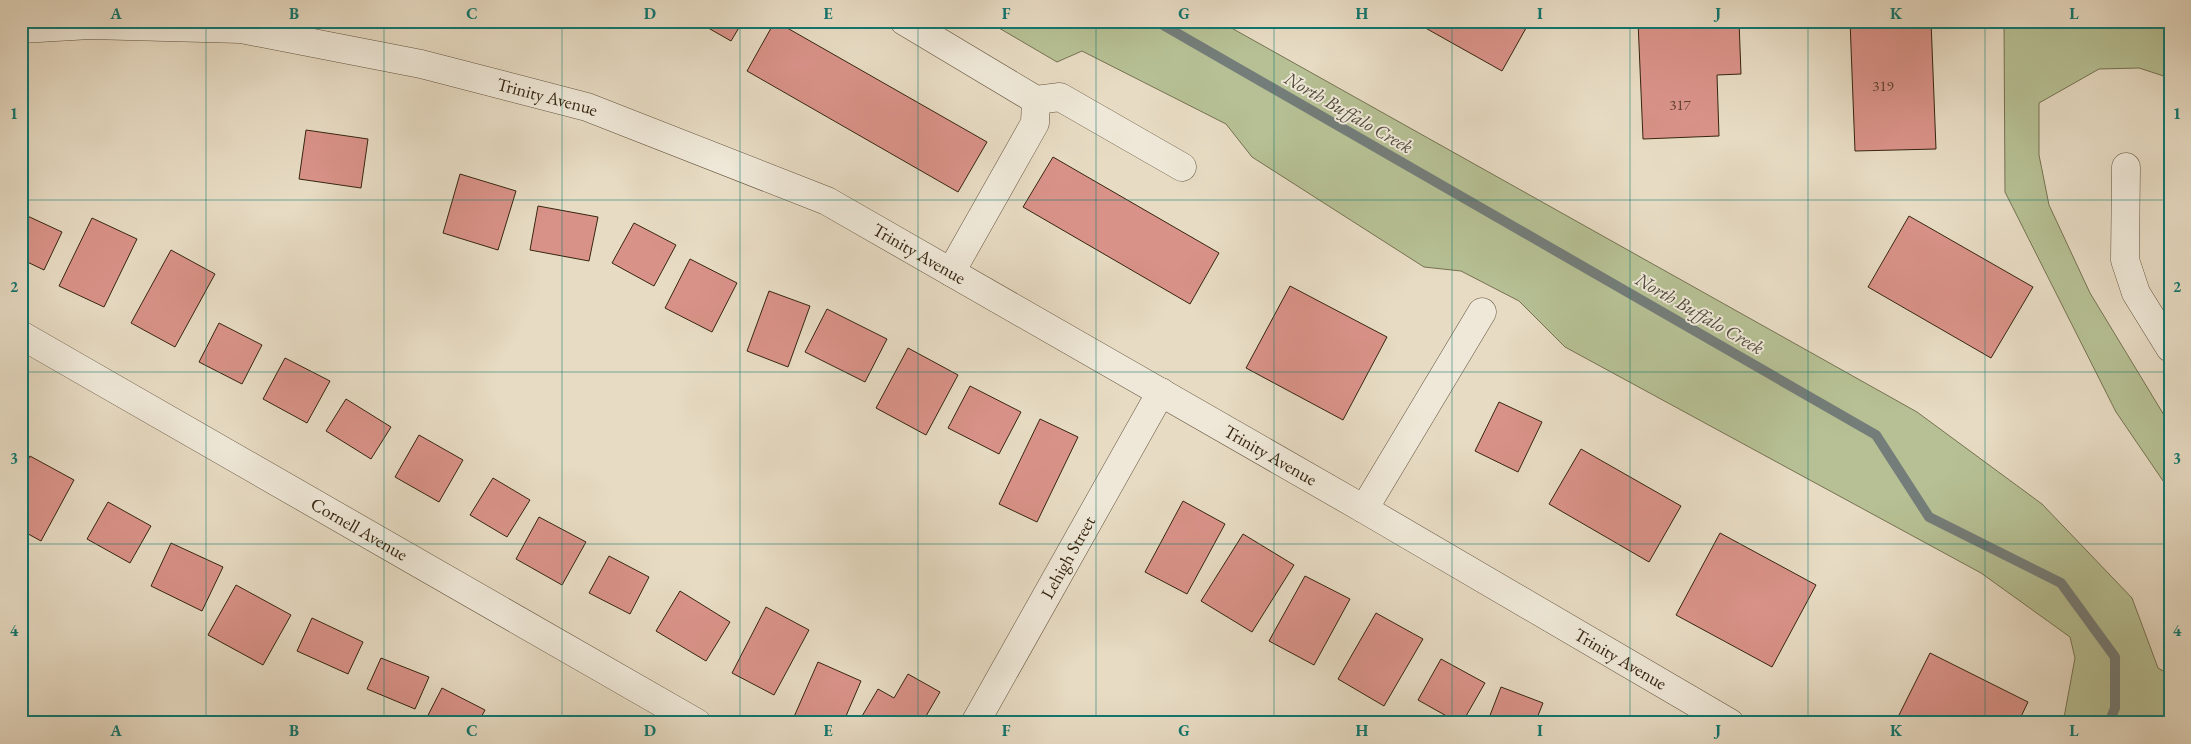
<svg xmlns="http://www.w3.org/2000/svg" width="2191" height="744" font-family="'EB Garamond',serif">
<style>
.green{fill:#b6c094;stroke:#767252}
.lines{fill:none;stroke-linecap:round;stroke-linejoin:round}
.stream{stroke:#747d79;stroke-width:10}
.building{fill:#d99288;stroke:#362510}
.minor-casing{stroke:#62523d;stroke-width:29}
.minor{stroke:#efe8d8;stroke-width:28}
.grid{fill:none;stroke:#0f766e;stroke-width:1;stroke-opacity:0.55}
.labels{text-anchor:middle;stroke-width:4;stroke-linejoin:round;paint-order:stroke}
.number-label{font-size:15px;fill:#5f402e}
.street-label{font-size:18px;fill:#362510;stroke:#efe8d8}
.water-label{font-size:19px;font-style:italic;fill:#504a3c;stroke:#efe8d8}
.neatline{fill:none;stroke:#0f766e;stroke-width:2}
.grid-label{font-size:16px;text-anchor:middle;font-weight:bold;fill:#0f766e}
</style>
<rect width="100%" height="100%" fill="#e7dbc3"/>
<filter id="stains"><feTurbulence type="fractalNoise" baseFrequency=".004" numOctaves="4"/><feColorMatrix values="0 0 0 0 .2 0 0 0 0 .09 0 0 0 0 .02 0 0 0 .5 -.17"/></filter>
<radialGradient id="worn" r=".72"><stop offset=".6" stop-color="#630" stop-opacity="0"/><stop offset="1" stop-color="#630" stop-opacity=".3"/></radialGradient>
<!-- green -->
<path class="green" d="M 987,21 L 1219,21 L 1917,412 L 2042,504 L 2132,598 L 2158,668 L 2170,675 L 2170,723 L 2063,723 L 2075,658 L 2070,637 L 1981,573 L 1565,347 L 1519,301 L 1461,271 L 1424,267 L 1252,157 L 1226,124 L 1082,51 L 1057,62 Z
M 2004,21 L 2170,21 L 2170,78 L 2139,68 L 2099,69 L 2039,103 L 2039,155 L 2049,205 L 2090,293 L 2170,425 L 2170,491 L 2116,412 L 2005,192 Z"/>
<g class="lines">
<!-- stream -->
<path class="stream" d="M 1156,21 L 1876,435 L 1929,517 L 2061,583 L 2115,657 L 2115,708 L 2109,723"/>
</g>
<!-- building -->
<path class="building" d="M 696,21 L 743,21 L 731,41 Z
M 775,21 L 987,142 L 958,192 L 747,71 Z
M 1413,21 L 1530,21 L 1502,71 Z
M 1638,21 L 1739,21 L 1741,74 L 1717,75 L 1719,136 L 1643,139 Z
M 1850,21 L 1931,21 L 1936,149 L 1855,151 Z
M 306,130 L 368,139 L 361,188 L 299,179 Z
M 1053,157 L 1219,253 L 1190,304 L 1023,207 Z
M 460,174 L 516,191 L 498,250 L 443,233 Z
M 538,206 L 598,217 L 589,261 L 530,250 Z
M 21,213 L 62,232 L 44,270 L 21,259 Z
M 1909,216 L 2033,287 L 1991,358 L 1868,287 Z
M 92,218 L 137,239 L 104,307 L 59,286 Z
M 634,223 L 676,245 L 654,286 L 612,263 Z
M 171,250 L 215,274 L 175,347 L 131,323 Z
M 690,259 L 737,283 L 712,332 L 665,308 Z
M 1290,286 L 1387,337 L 1343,420 L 1246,368 Z
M 769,291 L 810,306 L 788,367 L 747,351 Z
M 827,309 L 887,339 L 865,382 L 805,352 Z
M 219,323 L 262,345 L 242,384 L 199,362 Z
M 908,348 L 958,375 L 926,435 L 876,408 Z
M 285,358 L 330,381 L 307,423 L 263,399 Z
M 970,386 L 1021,412 L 999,454 L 948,428 Z
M 346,399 L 391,427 L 371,459 L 326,431 Z
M 1499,402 L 1542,422 L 1518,472 L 1475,451 Z
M 1040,419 L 1078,437 L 1037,522 L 999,504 Z
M 419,435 L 463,460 L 439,502 L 395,477 Z
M 1581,449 L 1681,506 L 1649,562 L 1549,504 Z
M 30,456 L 74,480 L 41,541 L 21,530 L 21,473 Z
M 493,478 L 530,500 L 507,537 L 470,515 Z
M 1183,501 L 1225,524 L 1187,594 L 1145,572 Z
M 108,502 L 151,526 L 130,563 L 87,539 Z
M 539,517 L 586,542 L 562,585 L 516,559 Z
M 1720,533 L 1816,585 L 1772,667 L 1676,615 Z
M 1243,534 L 1294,565 L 1252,632 L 1201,601 Z
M 171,543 L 223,567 L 202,611 L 151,586 Z
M 609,556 L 649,577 L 630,614 L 589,593 Z
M 1305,576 L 1350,599 L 1314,665 L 1269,641 Z
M 236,585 L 291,615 L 263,665 L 208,635 Z
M 680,591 L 730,622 L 706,661 L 656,631 Z
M 766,607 L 809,630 L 774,695 L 732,673 Z
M 1376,613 L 1423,639 L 1384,706 L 1338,679 Z
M 312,618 L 363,642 L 348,674 L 297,651 Z
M 1930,653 L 2028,702 L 2018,723 L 1895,723 Z
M 381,658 L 429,677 L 415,709 L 367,689 Z
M 1441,659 L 1485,683 L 1462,723 L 1459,723 L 1418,700 Z
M 818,662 L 861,681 L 843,723 L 803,723 L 793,719 Z
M 908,674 L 940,692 L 922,723 L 858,723 L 878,689 L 894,698 Z
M 1501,687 L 1543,703 L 1535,723 L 1487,723 Z
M 442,688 L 485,710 L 478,723 L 424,723 Z"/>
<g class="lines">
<!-- minor casing -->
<g class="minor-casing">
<g id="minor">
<path d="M 904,21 L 1036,100 L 1060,97 L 1182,167"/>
<path id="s1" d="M 21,29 L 90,25 L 241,29 L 421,64 L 587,107 L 827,201 L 1364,509 L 1730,723"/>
<path d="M 2126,167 L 2125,260 L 2136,293 L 2170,348"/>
<path d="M 951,272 L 1035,123 L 1036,100"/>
<path id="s2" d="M 21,335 L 697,723"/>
<path d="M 1364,509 L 1482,312"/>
<path id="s3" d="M 975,723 L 1161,392"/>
</g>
</g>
<!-- minor -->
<use href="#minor" class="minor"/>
</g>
<!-- grid -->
<path class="grid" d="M 206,21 L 206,723M 384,21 L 384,723M 562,21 L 562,723M 740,21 L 740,723M 918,21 L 918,723M 1096,21 L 1096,723M 1274,21 L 1274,723M 1452,21 L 1452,723M 1630,21 L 1630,723M 1808,21 L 1808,723M 1985,21 L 1985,723M 21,200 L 2170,200M 21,372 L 2170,372M 21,544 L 2170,544"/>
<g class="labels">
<!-- number labels -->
<g class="number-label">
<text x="1883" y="91">319</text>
<text x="1680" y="110">317</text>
</g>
<!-- street labels -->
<g class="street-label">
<text dy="6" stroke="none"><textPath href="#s1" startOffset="534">Trinity Avenue</textPath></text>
<text dy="6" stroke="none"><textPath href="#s1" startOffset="939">Trinity Avenue</textPath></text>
<text dy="6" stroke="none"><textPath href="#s1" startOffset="1344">Trinity Avenue</textPath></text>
<text dy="6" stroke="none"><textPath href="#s2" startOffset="390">Cornell Avenue</textPath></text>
<text dy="6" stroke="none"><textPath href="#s3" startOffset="190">Lehigh Street</textPath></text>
<text dy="6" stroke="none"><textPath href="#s1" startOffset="1749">Trinity Avenue</textPath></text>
</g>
<!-- water labels -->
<g class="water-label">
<text transform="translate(1349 112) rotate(30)" y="7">North Buffalo Creek</text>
<text transform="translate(1700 313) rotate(30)" y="7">North Buffalo Creek</text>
</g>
</g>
<!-- margin -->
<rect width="2191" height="744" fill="none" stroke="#e7dbc3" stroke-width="55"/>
<rect x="28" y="28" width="2136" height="688" class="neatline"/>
<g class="grid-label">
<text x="116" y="19">A</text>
<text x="294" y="19">B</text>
<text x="472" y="19">C</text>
<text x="650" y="19">D</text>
<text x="828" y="19">E</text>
<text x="1006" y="19">F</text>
<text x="1184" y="19">G</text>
<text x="1362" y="19">H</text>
<text x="1540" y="19">I</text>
<text x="1718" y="19">J</text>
<text x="1896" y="19">K</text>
<text x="2074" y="19">L</text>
<text x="14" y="119">1</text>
<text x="2177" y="119">1</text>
<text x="14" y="292">2</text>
<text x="2177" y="292">2</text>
<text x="14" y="464">3</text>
<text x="2177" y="464">3</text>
<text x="14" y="636">4</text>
<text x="2177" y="636">4</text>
<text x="116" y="736">A</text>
<text x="294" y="736">B</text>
<text x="472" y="736">C</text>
<text x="650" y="736">D</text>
<text x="828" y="736">E</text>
<text x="1006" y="736">F</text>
<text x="1184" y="736">G</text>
<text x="1362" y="736">H</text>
<text x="1540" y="736">I</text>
<text x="1718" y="736">J</text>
<text x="1896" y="736">K</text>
<text x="2074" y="736">L</text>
</g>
<rect width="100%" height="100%" filter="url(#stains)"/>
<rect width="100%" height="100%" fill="url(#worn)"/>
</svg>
